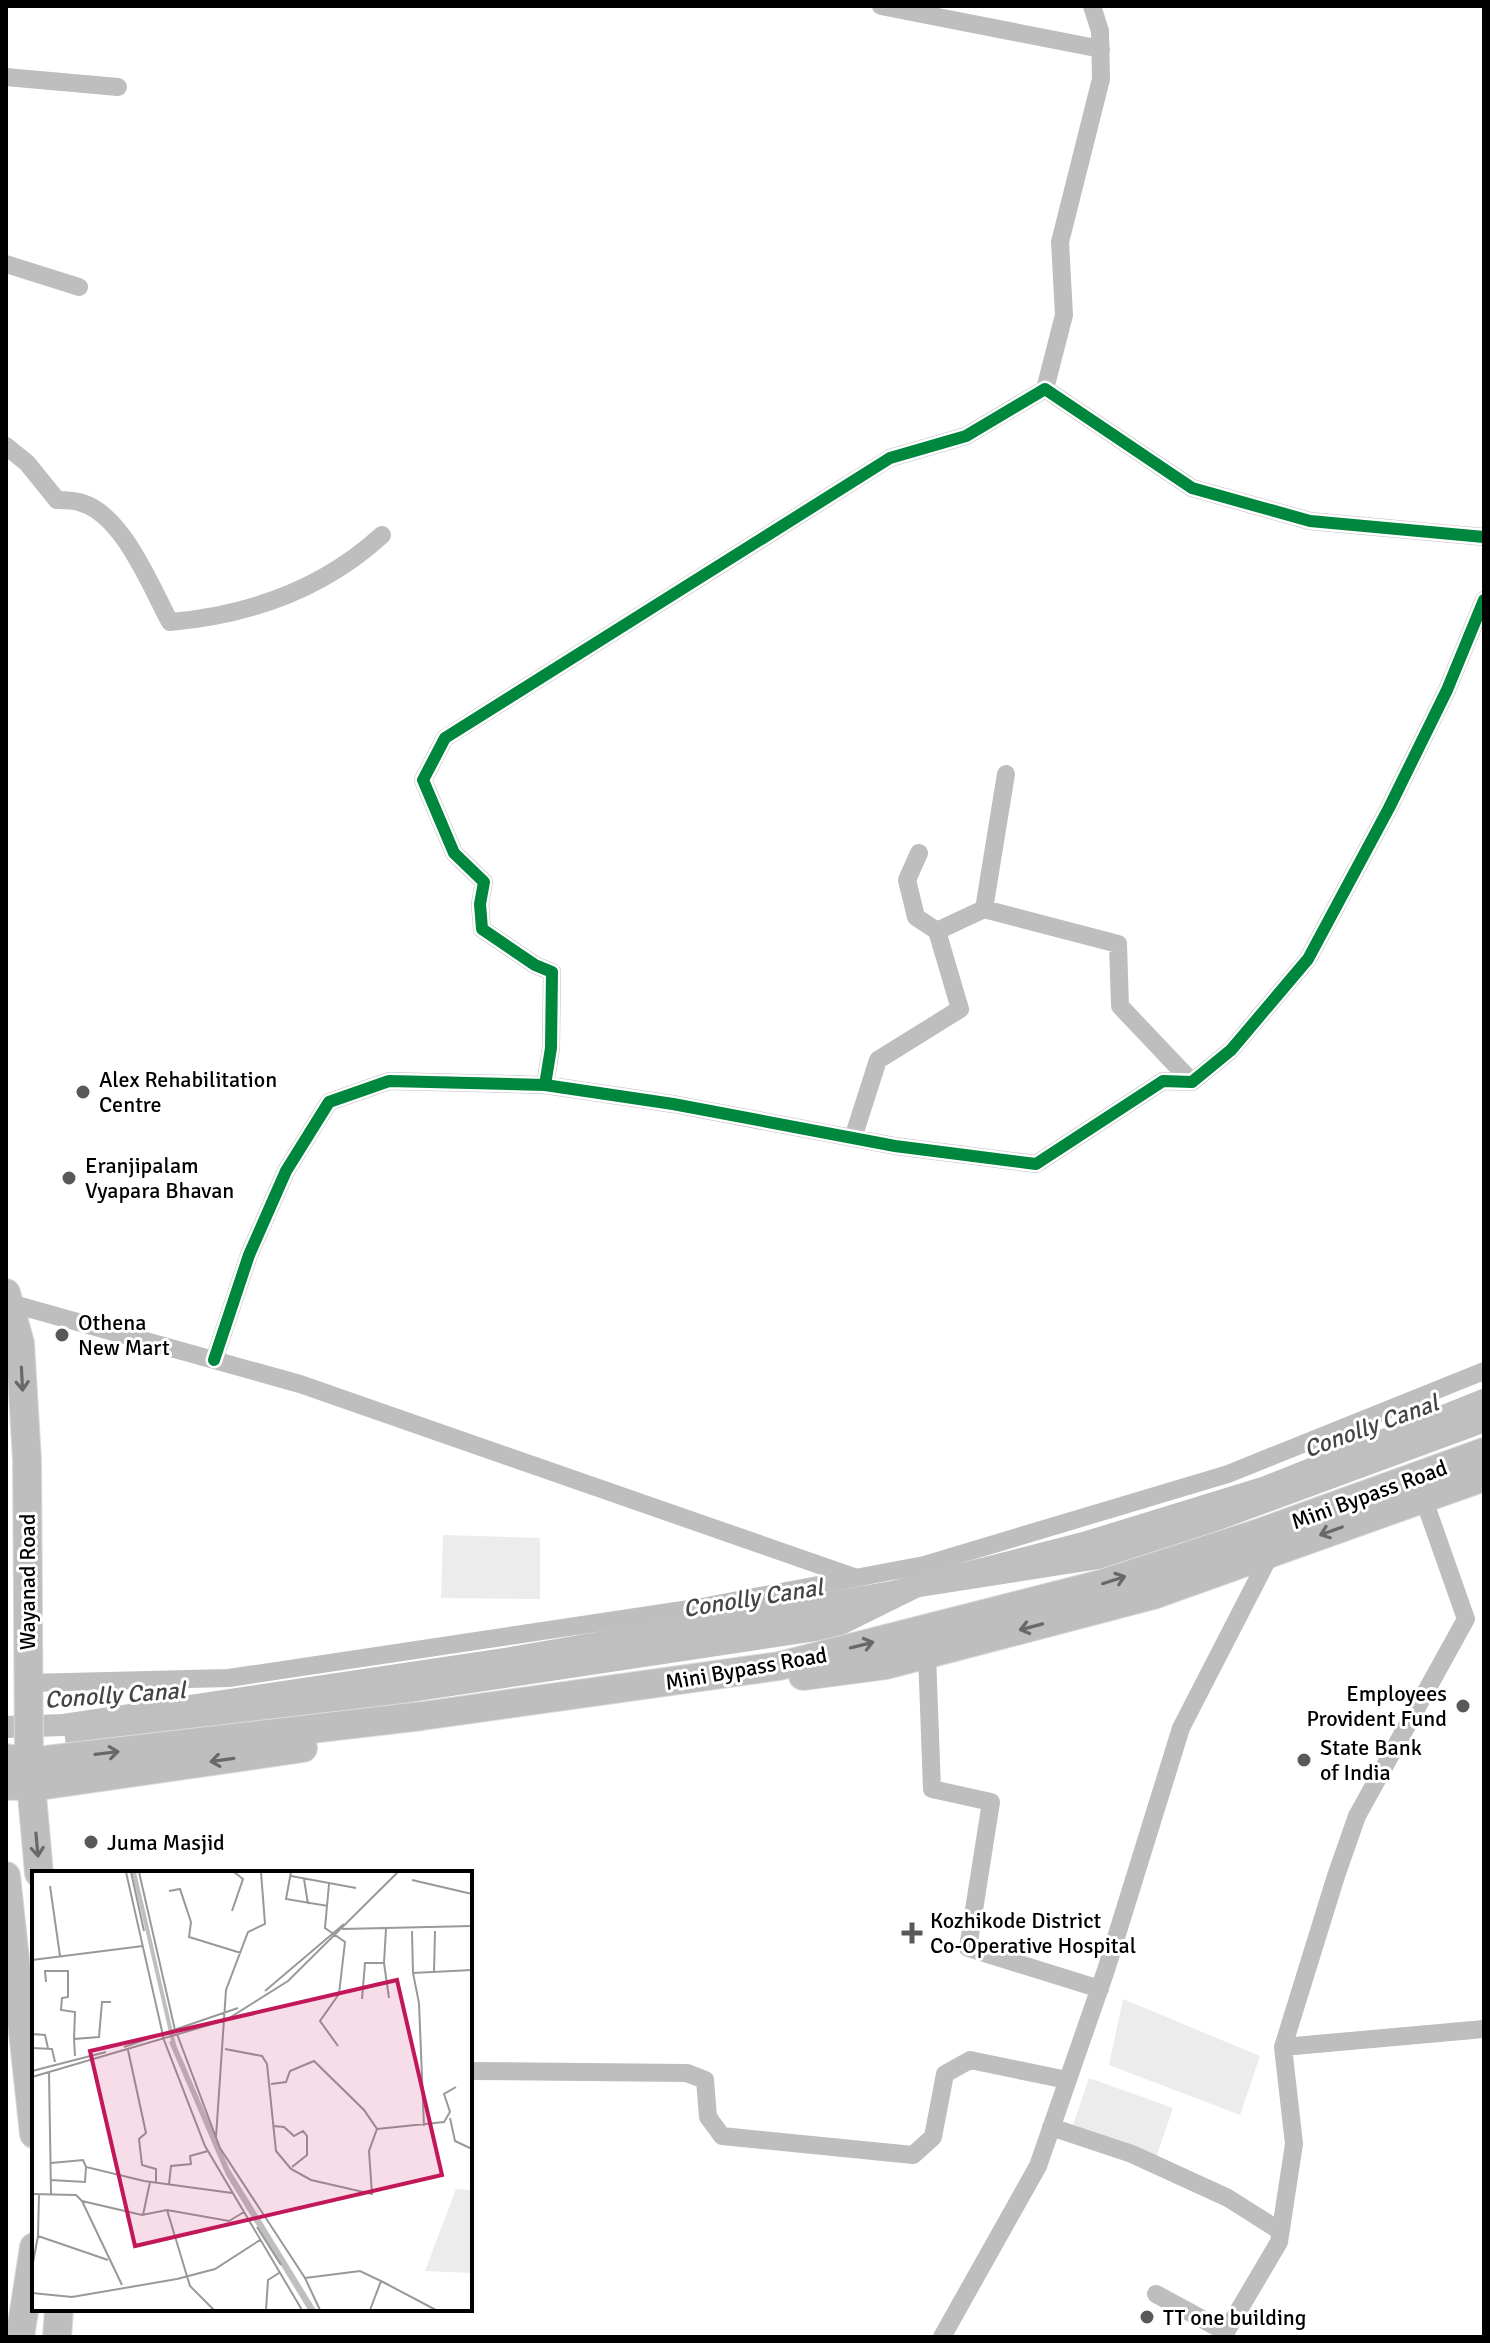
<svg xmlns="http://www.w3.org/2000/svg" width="1490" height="2343" font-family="Signika,sans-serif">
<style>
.green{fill:#ececec}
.water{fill:#bfbfbf}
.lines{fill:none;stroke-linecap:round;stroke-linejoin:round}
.canal{stroke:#bfbfbf;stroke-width:22}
.primary-casing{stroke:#dbdbdb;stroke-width:30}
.minor{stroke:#bebebe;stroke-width:18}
.primary{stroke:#bebebe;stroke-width:28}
.cycleway-casing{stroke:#fff;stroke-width:17}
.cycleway{stroke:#00873e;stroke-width:12}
.oneway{stroke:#686868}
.poi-dot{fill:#595959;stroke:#fff;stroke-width:3}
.labels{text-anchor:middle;stroke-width:6;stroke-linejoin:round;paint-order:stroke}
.poi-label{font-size:22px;fill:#000;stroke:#fff;text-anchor:start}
.street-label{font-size:22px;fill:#000;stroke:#fff}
.water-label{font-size:24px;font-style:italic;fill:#444;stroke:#fff}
.inset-river{fill:none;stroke:#bfbfbf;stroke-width:4}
.inset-road{fill:none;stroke:#999;stroke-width:2}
.view{fill:#c2185b;fill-opacity:0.15;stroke:#c2185b;stroke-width:4}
.inset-edge{fill:none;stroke:#000;stroke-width:4}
</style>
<rect width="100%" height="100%" fill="#fff"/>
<!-- green -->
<path class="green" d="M 443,1535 L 540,1538 L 540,1599 L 441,1598 Z
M 1123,1999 L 1260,2056 L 1240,2115 L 1109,2065 Z
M 1089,2078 L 1173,2108 L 1156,2158 L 1072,2128 Z"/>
<!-- water -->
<path class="water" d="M 1484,1388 L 1484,1433 L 1125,1565 L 920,1597 L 837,1638 L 67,1754 L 62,1714 L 504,1648 L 891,1581 L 1082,1532 L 1261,1477 Z"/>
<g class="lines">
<!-- canal -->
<path class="canal" d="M 6,1727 L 93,1724"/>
<!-- primary casing -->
<g class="primary-casing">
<path id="primary" d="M 6,1293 L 20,1343 L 27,1460 L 29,1762 L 39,1873
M 803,1676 L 886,1665 L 1153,1595 L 1484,1477
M 6,1758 L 29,1762 L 422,1716 L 779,1666 L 1101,1584 L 1259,1533 L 1484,1452
M 6,1786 L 46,1785 L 303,1748
M 6,1876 L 34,2134
M 20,2337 L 34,2247
M 57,2337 L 59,2309"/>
</g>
<!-- minor -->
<path class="minor" d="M 881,6 L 1101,49
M 6,77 L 118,87
M 6,264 L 79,287
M 1045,389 L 1064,315 L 1060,242 L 1101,79 L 1100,31 L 1092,6
M 6,446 L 27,463 L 57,500 C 65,500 74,500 82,503 C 123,515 151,587 170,622 C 250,615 322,590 382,535
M 919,853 L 907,880 L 916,917 L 937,931
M 984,909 L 1006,774
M 545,1085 L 551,1048 L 552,972 L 535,965 L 482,929 L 480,904 L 484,882 L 454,853 L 423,780 L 445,738 L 890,458 L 966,436 L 1045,389 L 1192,488 L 1310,521 L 1484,537
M 853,1138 L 878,1060 L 960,1009 L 937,931 L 984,909 L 1118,944 L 1120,1006 L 1192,1082
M 6,1302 L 300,1384 L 854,1577
M 214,1360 L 249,1255 L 286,1171 L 329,1102 L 389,1081 L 545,1085 L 673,1104 L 895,1146 L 1036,1164 L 1163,1081 L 1192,1082 L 1231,1050 L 1308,959 L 1389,808 L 1447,690 L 1484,600
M 927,1654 L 932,1789 L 991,1802 L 968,1948 L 1100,1989
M 27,1683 L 229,1678 L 696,1608 L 924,1565 L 1228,1474 L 1484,1371
M 1283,2047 L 1484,2029
M 470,2071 L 687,2073 L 705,2080 L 708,2117 L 722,2136 L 913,2155 L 933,2137 L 945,2074 L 970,2060 L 1067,2080
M 1051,2127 L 1132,2154 L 1228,2198 L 1280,2231
M 1156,2294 L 1226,2332
M 942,2337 L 1038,2166 L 1106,1970 L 1181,1728 L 1271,1553
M 1223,2337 L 1279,2242 L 1294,2144 L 1283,2047 L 1336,1876 L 1357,1816 L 1466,1619 L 1423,1497"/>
<!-- primary -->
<use href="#primary" class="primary"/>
<!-- cycleway casing -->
<g class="cycleway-casing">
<path id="cycleway" d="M 545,1085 L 551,1048 L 552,972 L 535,965 L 482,929 L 480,904 L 484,882 L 454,853 L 423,780 L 445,738 L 890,458 L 966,436 L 1045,389 L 1192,488 L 1310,521 L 1484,537
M 214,1360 L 249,1255 L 286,1171 L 329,1102 L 389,1081 L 545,1085 L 673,1104 L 895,1146 L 1036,1164 L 1163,1081 L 1192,1082 L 1231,1050 L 1308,959 L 1389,808 L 1447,690 L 1484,600"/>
</g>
<!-- cycleway -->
<use href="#cycleway" class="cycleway"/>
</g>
<!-- one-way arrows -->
<defs><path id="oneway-shaft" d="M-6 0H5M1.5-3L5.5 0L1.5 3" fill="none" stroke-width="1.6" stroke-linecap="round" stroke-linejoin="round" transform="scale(2)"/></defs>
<g class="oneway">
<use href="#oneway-shaft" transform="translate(22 1379) rotate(87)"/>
<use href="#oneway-shaft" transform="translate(1331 1531) rotate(160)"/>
<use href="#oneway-shaft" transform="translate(1114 1580) rotate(-18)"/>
<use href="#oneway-shaft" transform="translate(1031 1627) rotate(165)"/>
<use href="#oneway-shaft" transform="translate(862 1645) rotate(-14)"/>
<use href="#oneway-shaft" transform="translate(107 1753) rotate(-7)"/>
<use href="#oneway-shaft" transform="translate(222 1760) rotate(172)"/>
<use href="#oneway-shaft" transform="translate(37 1845) rotate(85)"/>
</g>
<!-- markers -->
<g class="poi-dot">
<circle cx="83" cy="1092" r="8"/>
<circle cx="69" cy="1178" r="8"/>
<circle cx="62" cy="1335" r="8"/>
<circle cx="1463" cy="1706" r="8"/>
<circle cx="1304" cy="1760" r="8"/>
<circle cx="91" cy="1842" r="8"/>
<path d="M908 1921h8v8h8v8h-8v8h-8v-8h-8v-8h8z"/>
<circle cx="1147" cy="2317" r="8"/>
</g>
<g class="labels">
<!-- poi labels -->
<g class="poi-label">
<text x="99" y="1087">Alex Rehabilitation<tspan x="99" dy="25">Centre</tspan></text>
<text x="85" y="1173">Eranjipalam<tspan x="85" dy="25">Vyapara Bhavan</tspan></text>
<text x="78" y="1330">Othena<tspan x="78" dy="25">New Mart</tspan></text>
<text x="1447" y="1701" text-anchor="end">Employees<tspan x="1447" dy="25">Provident Fund</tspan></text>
<text x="1320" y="1755">State Bank<tspan x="1320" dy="25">of India</tspan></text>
<text x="107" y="1850">Juma Masjid</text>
<text x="930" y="1928">Kozhikode District<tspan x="930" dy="25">Co-Operative Hospital</tspan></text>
<text x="1163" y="2325">TT one building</text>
</g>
<!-- street labels -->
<g class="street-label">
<text transform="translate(1369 1494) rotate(-20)" y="8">Mini Bypass Road</text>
<text transform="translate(27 1582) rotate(-90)" y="8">Wayanad Road</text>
<text transform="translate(746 1668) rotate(-10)" y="8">Mini Bypass Road</text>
</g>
<!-- water labels -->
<g class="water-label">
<text transform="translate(1371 1426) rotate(-20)" y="8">Conolly Canal</text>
<text transform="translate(753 1598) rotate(-9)" y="8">Conolly Canal</text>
<text transform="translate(115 1695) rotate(-4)" y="8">Conolly Canal</text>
</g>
</g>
<!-- overview -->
<g transform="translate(32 1871)">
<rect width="440" height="440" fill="#fff"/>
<path d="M 424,318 L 440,319 L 440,402 L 393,400 Z" fill="#ececec"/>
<path d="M 142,169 L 197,297 L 284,439 L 276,439 L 194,304 L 137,171 Z" fill="#bfbfbf"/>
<path class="inset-river" d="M 102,1 L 142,174"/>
<path class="inset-road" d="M 94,1 L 132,169 L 173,275 L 270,439M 99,1 L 112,60M 107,1 L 143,159M 259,1 L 254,28 L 296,35M 259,5 L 324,17M 272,8 L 276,33M 380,9 L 440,23M 297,13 L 293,57 L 313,71 L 307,123 L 288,150 L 306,175M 18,15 L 28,85M 137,20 L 148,18 L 159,51 L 157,66 L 209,82M 200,40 L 211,8 L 202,1M 310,58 L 440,55M 380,60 L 381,102 L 440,99M 0,89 L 111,75M 352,92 L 357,127M 381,102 L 387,132 L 392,255M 402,102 L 403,60M 14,111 L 13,100 L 36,100 L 36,126 L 30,127 L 29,139 L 43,141 L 42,168M 233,120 L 312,53M 330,128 L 333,92 L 352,92 L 354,58M 0,163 L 13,164 L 16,177M 145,163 L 188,277 L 273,407 L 288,439M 92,176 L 206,137M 0,177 L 20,178 L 23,191M 193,178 L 230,185 L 235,193 L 244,280 L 259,298 L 279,309 L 340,323 L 337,280 L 345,258 L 332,239 L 282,190 L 258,200 L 254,211 L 239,213M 96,179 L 114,262 L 107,268 L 110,294 L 124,298 L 124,312M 43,185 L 42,168 L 67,166 L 70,131 L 79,131M 0,200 L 74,181M 17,201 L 19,323M 0,206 L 194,149 L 256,110 L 366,1M 418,247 L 423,270 L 440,278M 241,255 L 252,256 L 262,265 L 271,260 L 275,265 L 275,284 L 260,296M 345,258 L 412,251 L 418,241 L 412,223 L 424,216M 184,266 L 194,119 L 216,61 L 233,53 L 229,1M 19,292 L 51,289 L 54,296 L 112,310 L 200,322M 19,309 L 53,311 L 54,296M 137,313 L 139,295 L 159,293 L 158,285 L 176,280M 0,323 L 44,324 L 50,330 L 110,344 L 135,339 L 197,350 L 212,341M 7,323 L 6,365 L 76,389M 50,330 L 90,414M 135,339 L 158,415 L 182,439M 111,344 L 118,311M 225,356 L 249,394M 0,397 L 6,365M 273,407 L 328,400 L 349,410 L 338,439M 349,410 L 404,439M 0,422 L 40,426 L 145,408 L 183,398 L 228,369M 234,439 L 236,409 L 247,402"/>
<path class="view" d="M 365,109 L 410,304 L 103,375 L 58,180 Z"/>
<rect width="440" height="440" class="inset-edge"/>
</g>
<!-- border -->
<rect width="1490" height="2343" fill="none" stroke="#000000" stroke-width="16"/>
</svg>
